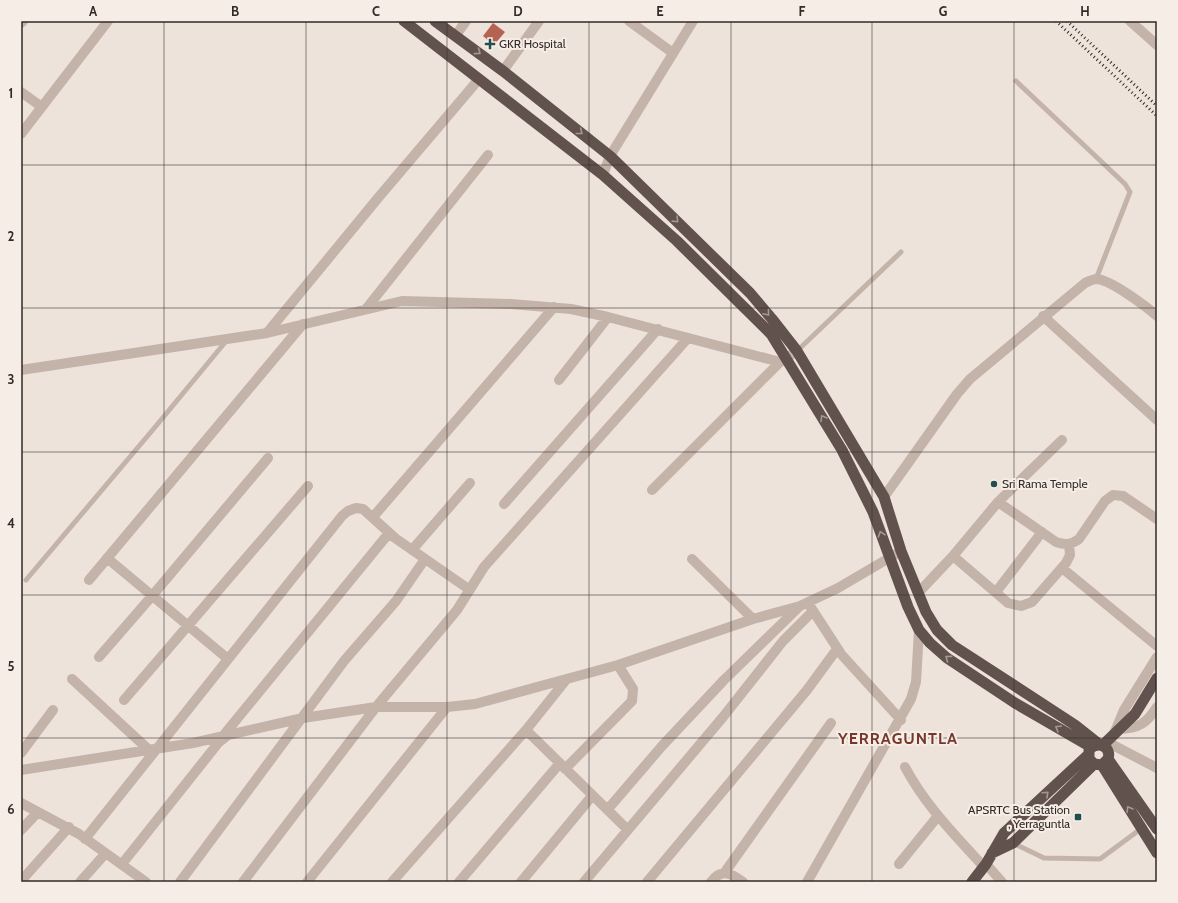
<svg xmlns="http://www.w3.org/2000/svg" width="1178" height="903" font-family="Cabin,sans-serif">
<style>
.building{fill:#b56252}
.lines{fill:none;stroke-linecap:round;stroke-linejoin:round}
.service{stroke:#c4b3a9;stroke-width:5}
.minor{stroke:#c4b3a9;stroke-width:10}
.tertiary{stroke:#c4b3a9;stroke-width:10}
.trunk{stroke:#62524e;stroke-width:11}
.rail{stroke:#322a27;stroke-width:3;stroke-dasharray:1 3;stroke-linecap:butt}
.oneway{stroke:#a59892}
.grid{fill:none;stroke:#322a27;stroke-width:1;stroke-opacity:0.55}
.poi-dot{fill:#234e4d;stroke:#f6eee6;stroke-width:1.5}
.labels{text-anchor:middle;stroke-width:4;stroke-linejoin:round;paint-order:stroke}
.poi-label{font-size:12px;fill:#322a27;stroke:#f6eee6;text-anchor:start}
.district-label{font-size:16px;font-weight:bold;letter-spacing:1px;fill:#76382c;stroke:#f6eee6}
.neatline{fill:none;stroke:#322a27;stroke-width:1.5}
.grid-label{font-size:13px;text-anchor:middle;font-weight:bold;fill:#322a27}
</style>
<rect width="100%" height="100%" fill="#eee3db"/>
<!-- building -->
<path class="building" d="M 493,23 L 505,32 L 494,45 L 483,36 Z"/>
<g class="lines">
<!-- service -->
<path class="service" d="M 1016,81 L 1125,184 L 1130,192 L 1096,279
M 797,351 L 901,252
M 26,580 L 156,426 L 227,340
M 1013,843 L 1044,858 L 1100,859 L 1142,828"/>
<!-- minor -->
<path class="minor" d="M 629,21 L 673,53
M 21,23 L 23,21
M 456,35 L 466,21
M 503,71 L 539,21
M 21,92 L 42,107
M 21,134 L 108,21
M 603,175 L 610,156 L 693,21
M 366,309 L 488,155
M 1043,316 L 1157,420
M 267,333 L 378,198 L 479,79
M 21,370 L 267,333 L 402,301 L 511,304 L 571,309 L 608,317 L 780,362 L 797,351
M 559,380 L 608,317
M 652,490 L 780,362
M 884,497 L 957,394 L 970,379 L 1085,283 C 1089,281 1093,279 1097,279 C 1111,280 1147,307 1157,316
M 998,502 L 1056,542 C 1065,545 1071,545 1079,539 L 1105,501 L 1113,495 L 1123,496 L 1157,519
M 504,504 L 658,329
M 373,517 L 554,307
M 412,550 L 470,483
M 953,556 L 1008,603 L 1021,606 L 1032,602 L 1066,563 L 1070,555 L 1069,544
M 107,558 L 228,659
M 692,559 L 753,619
M 1062,568 L 1157,646
M 89,580 L 303,324
M 996,592 L 1042,532
M 918,593 L 953,556 L 998,502 L 1062,440
M 810,606 L 841,654 L 901,720
M 99,657 L 152,596 L 268,458
M 72,679 L 149,750
M 124,700 L 308,486
M 1119,729 C 1138,729 1147,723 1157,707
M 526,730 L 627,829
M 1114,734 L 1124,710 L 1157,657
M 223,736 L 389,533
M 1107,742 L 1157,768
M 21,753 L 53,710
M 905,767 C 925,805 955,835 984,867
M 565,769 L 632,701 L 633,689 L 618,665
M 21,770 L 193,743 L 303,718 L 376,707 L 447,707 L 475,704 L 618,665 L 753,619 L 800,606 L 838,588 L 901,551
M 21,803 L 79,834 L 146,882
M 608,809 L 662,746 L 724,680 L 800,606
M 21,830 L 38,812
M 85,839 L 342,516 L 348,511 L 356,508 L 363,509 L 395,538 L 470,590
M 122,864 L 219,742 L 228,735
M 899,864 L 938,816
M 986,864 L 1002,882
M 725,872 L 831,723
M 21,881 L 69,827
M 80,882 L 105,854
M 180,882 L 344,661 L 396,601 L 425,559
M 243,882 L 376,707 L 457,610 L 484,567 L 688,338
M 307,882 L 447,707
M 392,882 L 526,730 L 566,680
M 459,882 L 560,763
M 521,882 L 592,796
M 584,882 L 723,717 L 783,641 L 813,611
M 647,882 L 807,690 L 837,649
M 711,882 C 721,868 731,873 743,882
M 807,882 L 911,699 L 916,682 L 919,630"/>
<!-- tertiary -->
<path class="tertiary" d="M 1130,21 L 1157,45"/>
<!-- trunk -->
<path class="trunk" d="M 404,21 L 603,175 L 677,241 L 771,334 L 842,450 L 873,512 L 908,607 L 919,630 L 930,643 L 947,658 L 1015,703 L 1091,747
M 435,21 L 503,71 L 610,156 L 750,293 L 772,319 L 797,351 L 884,497 L 901,551 L 926,612 L 937,630 L 952,645 L 1075,725 L 1099,744
M 1103,745 L 1135,714 L 1157,678
M 1108,759 L 1102,765 L 1094,764 L 1089,759 L 1089,750 C 1097,740 1112,746 1108,759 L 1157,829
M 1102,765 L 1157,853
M 992,853 L 1013,843 L 1094,764
M 972,882 L 986,864 L 1004,833 L 1088,755"/>
<!-- rail -->
<path class="rail" d="M 1056,21 L 1157,116
M 1067,21 L 1157,106"/>
</g>
<!-- one-way arrows -->
<defs><path id="oneway-chevron" d="M-2-3.5L2.5 0L-2 3.5" fill="none" stroke-width="1.6" stroke-linecap="round" stroke-linejoin="round"/></defs>
<g class="oneway">
<use href="#oneway-chevron" transform="translate(478 52) rotate(37)"/>
<use href="#oneway-chevron" transform="translate(580 132) rotate(39)"/>
<use href="#oneway-chevron" transform="translate(676 220) rotate(44)"/>
<use href="#oneway-chevron" transform="translate(767 313) rotate(50)"/>
<use href="#oneway-chevron" transform="translate(823 418) rotate(-121)"/>
<use href="#oneway-chevron" transform="translate(881 534) rotate(-109)"/>
<use href="#oneway-chevron" transform="translate(948 658) rotate(-143)"/>
<use href="#oneway-chevron" transform="translate(1058 728) rotate(-150)"/>
<use href="#oneway-chevron" transform="translate(1046 794) rotate(-43)"/>
<use href="#oneway-chevron" transform="translate(1129 809) rotate(-121)"/>
</g>
<!-- grid -->
<path class="grid" d="M 164,21 L 164,882M 306,21 L 306,882M 447,21 L 447,882M 589,21 L 589,882M 731,21 L 731,882M 872,21 L 872,882M 1014,21 L 1014,882M 21,165 L 1157,165M 21,308 L 1157,308M 21,452 L 1157,452M 21,595 L 1157,595M 21,738 L 1157,738"/>
<!-- markers -->
<g class="poi-dot">
<path d="M488 38h4v4h4v4h-4v4h-4v-4h-4v-4h4z"/>
<circle cx="994" cy="484" r="4"/>
<rect x="1074" y="813" width="8" height="8" rx="2"/>
</g>
<g class="labels">
<!-- poi labels -->
<g class="poi-label">
<text x="499" y="48">GKR Hospital</text>
<text x="1002" y="488">Sri Rama Temple</text>
<text x="1070" y="814" text-anchor="end">APSRTC Bus Station<tspan x="1070" dy="14">, Yerraguntla</tspan></text>
</g>
<!-- district labels -->
<g class="district-label">
<text x="898" y="744">YERRAGUNTLA</text>
</g>
</g>
<!-- border -->
<rect width="1178" height="903" fill="none" stroke="#f6eee6" stroke-width="44"/>
<rect x="22" y="22" width="1134" height="859" class="neatline"/>
<g class="grid-label">
<text x="93" y="16">A</text>
<text x="235" y="16">B</text>
<text x="376" y="16">C</text>
<text x="518" y="16">D</text>
<text x="660" y="16">E</text>
<text x="802" y="16">F</text>
<text x="943" y="16">G</text>
<text x="1085" y="16">H</text>
<text x="11" y="98">1</text>
<text x="11" y="241">2</text>
<text x="11" y="384">3</text>
<text x="11" y="528">4</text>
<text x="11" y="671">5</text>
<text x="11" y="814">6</text>
</g>
</svg>
